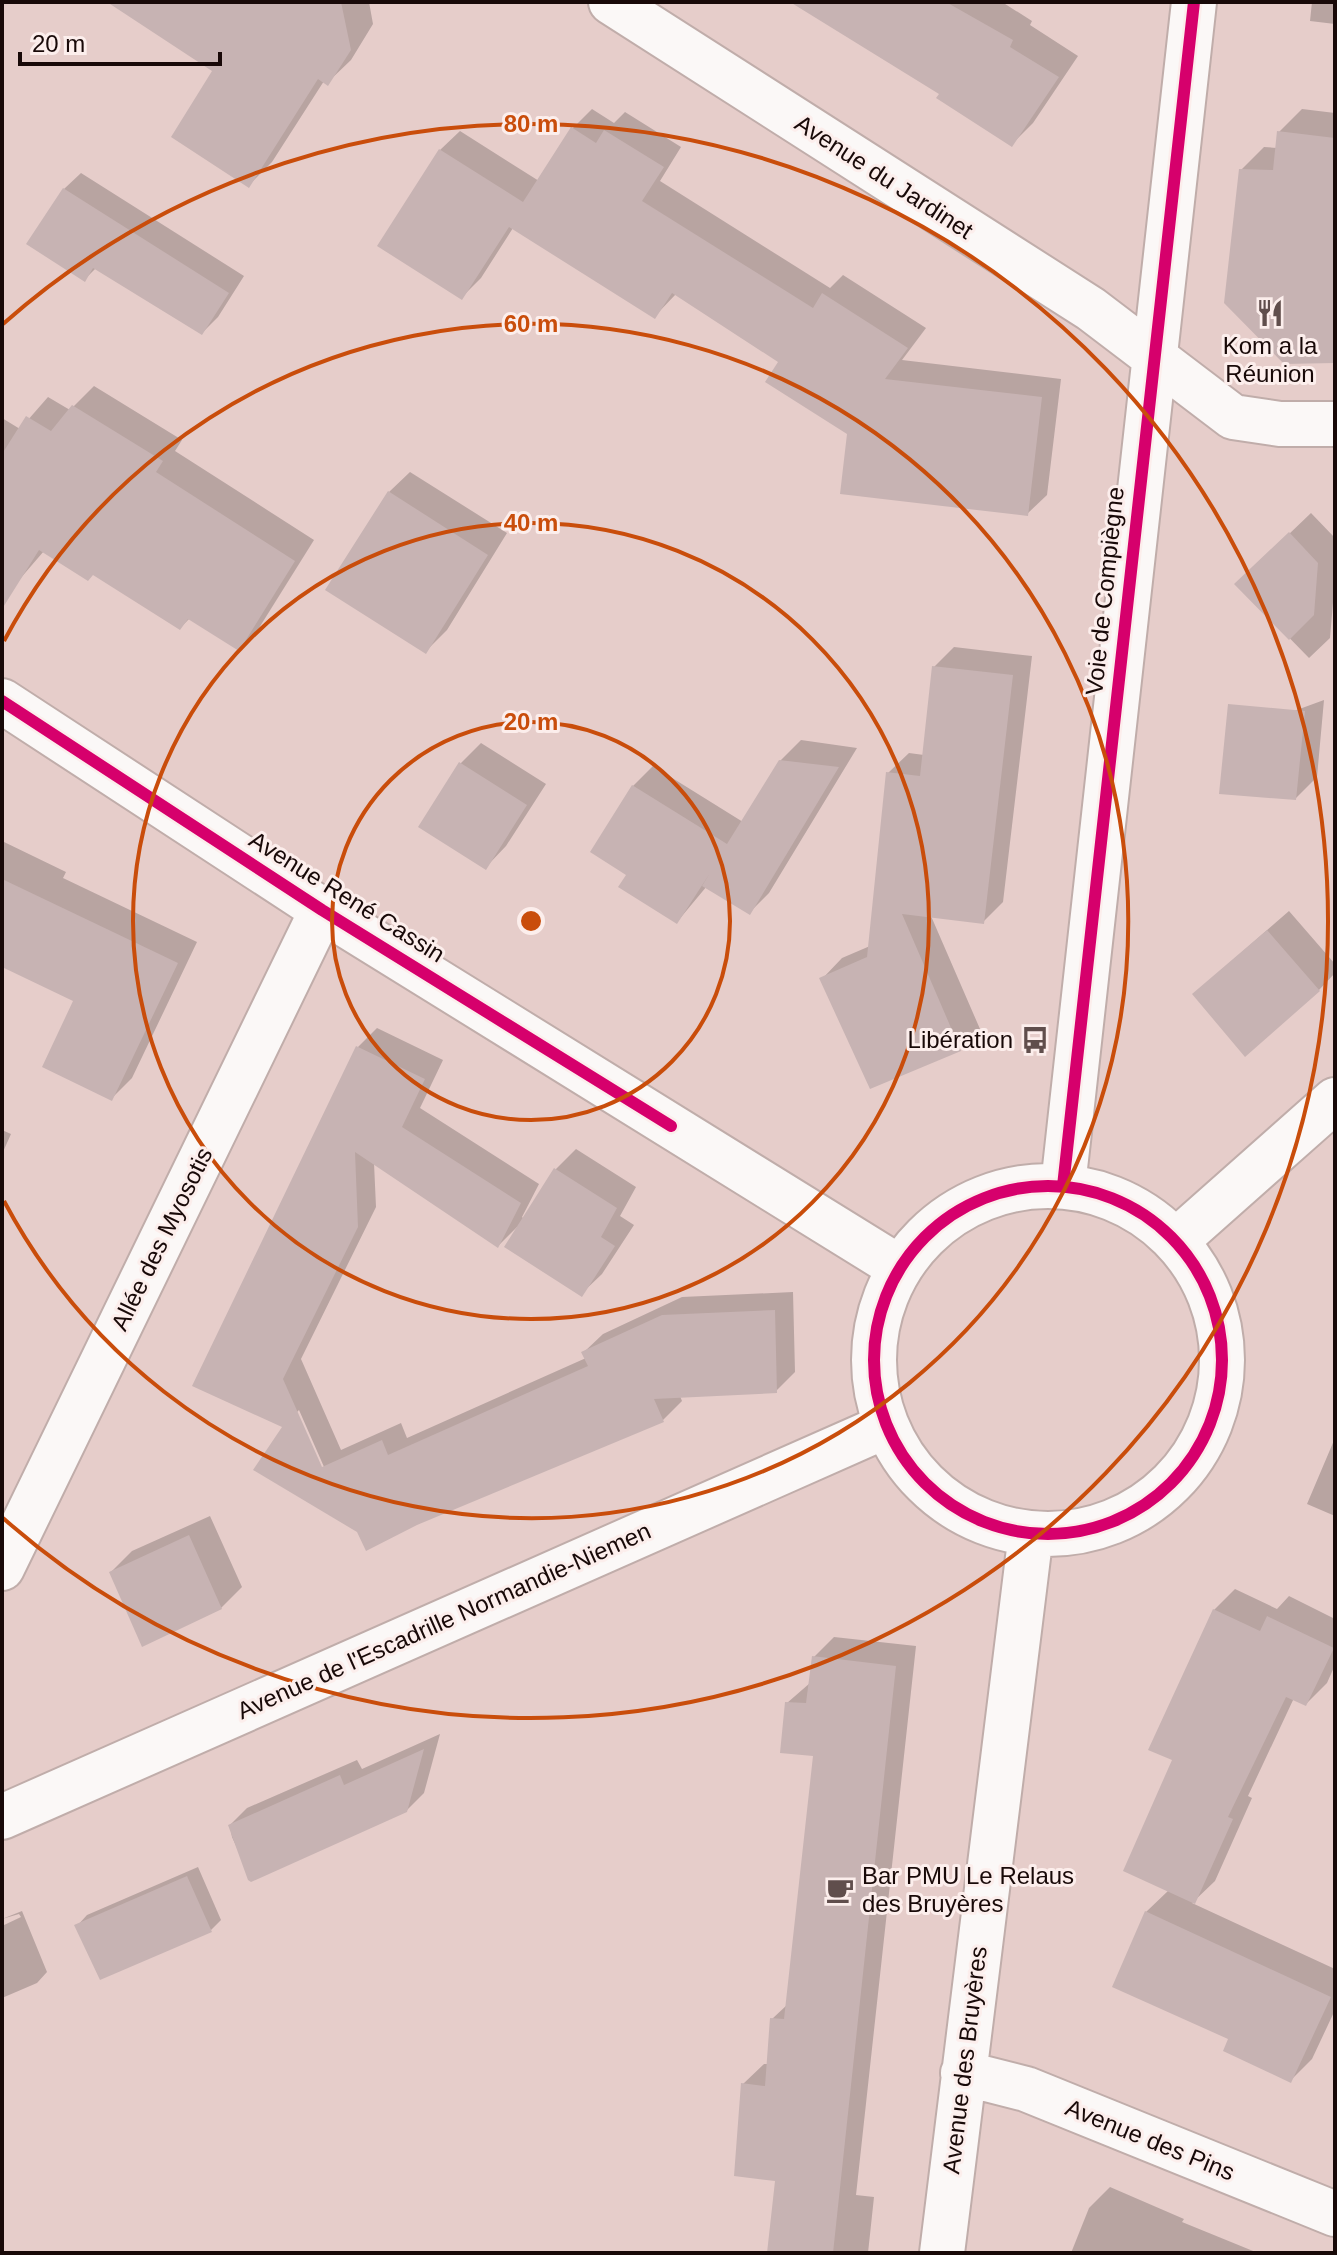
<svg xmlns="http://www.w3.org/2000/svg" width="1337" height="2255" font-family="Helvetica,sans-serif">
<style>
.shadow{fill:#0003;fill-rule:evenodd}
.building{fill:#c7b3b3}
.lines{fill:none;stroke-linecap:round;stroke-linejoin:round}
.minor-casing{stroke:#c0adaa;stroke-width:48}
.minor{stroke:#fbf8f7;stroke-width:44}
.cycleway-casing{stroke:#fceeec;stroke-width:17}
.cycleway{stroke:#d6006c;stroke-width:12}
.ring{fill:none;stroke:#c94d0b;stroke-width:4}
.labels{text-anchor:middle;stroke-width:6;stroke-linejoin:round;paint-order:stroke}
.street-label{font-size:24px;fill:#180908;stroke:#fceeec}
.poi-label{font-size:24px;fill:#180908;stroke:#fceeec}
.centre{fill:#c94d0b;stroke:#fceeec;stroke-width:4}
.ring-label{font-size:24px;text-anchor:middle;font-weight:bold;fill:#c94d0b;stroke:#fceeec;stroke-width:6;stroke-linejoin:round;paint-order:stroke}
</style>
<rect width="100%" height="100%" fill="#e6cdca"/>
<!-- shadow -->
<path class="shadow" d="M 109,2 L 369,2 L 373,24 L 351,60 L 327,83 L 324,81 L 272,162 L 248,186 L 215,70 Z
M 799,2 L 1002,2 L 1032,21 L 1030,25 L 1078,56 L 1033,123 L 1012,144 L 942,93 Z
M 1312,2 L 1335,2 L 1335,24 L 1310,21 Z
M 592,109 L 614,123 L 625,112 L 681,147 L 660,181 L 830,288 L 843,275 L 926,328 L 902,360 L 1061,379 L 1047,495 L 1027,514 L 849,433 L 781,361 L 676,294 L 655,316 L 513,228 L 481,278 L 462,297 L 380,245 L 440,150 L 460,131 L 539,181 L 572,129 Z
M 1302,109 L 1335,113 L 1335,361 L 1241,170 L 1264,147 L 1277,148 L 1279,132 Z
M 81,173 L 244,276 L 218,317 L 202,333 L 96,268 L 85,279 L 64,189 Z
M 94,386 L 182,440 L 175,451 L 314,540 L 259,628 L 239,649 L 190,618 L 180,628 L 94,573 L 44,551 L 19,580 L 2,569 L 2,418 L 20,429 L 48,397 L 70,410 Z
M 410,472 L 507,533 L 447,630 L 426,651 L 389,492 Z
M 1311,513 L 1335,538 L 1335,579 L 1330,638 L 1309,658 L 1237,584 Z
M 954,647 L 1032,656 L 1003,902 L 983,922 L 931,916 L 980,1029 L 959,1049 L 822,979 L 842,958 L 870,946 L 888,773 L 909,753 L 924,755 L 934,667 Z
M 1324,700 L 1317,777 L 1296,798 L 1247,728 Z
M 801,740 L 857,748 L 769,893 L 749,913 L 707,886 L 677,922 L 628,874 L 633,786 L 653,766 L 743,822 L 780,761 Z
M 481,743 L 546,784 L 506,846 L 486,867 L 460,764 Z
M 2,841 L 66,872 L 63,878 L 197,942 L 132,1078 L 112,1098 L 76,1000 L 2,965 Z
M 1289,911 L 1335,964 L 1335,973 L 1319,990 L 1194,994 Z
M 377,1028 L 443,1060 L 420,1108 L 539,1184 L 522,1217 L 524,1219 L 556,1169 L 576,1149 L 636,1187 L 620,1216 L 634,1225 L 602,1274 L 581,1294 L 517,1227 L 498,1246 L 374,1163 L 376,1207 L 301,1359 L 341,1450 L 401,1423 L 407,1438 L 586,1358 L 584,1352 L 603,1334 L 682,1297 L 793,1292 L 795,1372 L 776,1391 L 680,1396 L 682,1401 L 663,1420 L 358,1530 L 285,1426 L 195,1385 L 358,1047 ZM 299,1410 L 328,1476 L 324,1477 L 296,1413 Z
M 2,1130 L 11,1134 L 2,1154 Z
M 1335,1438 L 1335,1516 L 1307,1504 Z
M 210,1516 L 242,1587 L 221,1608 L 111,1572 L 132,1551 Z
M 1235,1589 L 1277,1609 L 1289,1596 L 1335,1619 L 1335,1665 L 1327,1683 L 1306,1704 L 1294,1698 L 1248,1796 L 1252,1798 L 1215,1881 L 1192,1903 L 1335,1969 L 1335,2010 L 1312,2059 L 1291,2080 L 1231,2038 L 1146,1912 L 1169,1890 L 1174,1759 L 1214,1610 Z
M 834,1637 L 916,1646 L 856,2195 L 874,2197 L 868,2253 L 769,2253 L 777,2179 L 743,2084 L 764,2064 L 769,2064 L 772,2019 L 788,2004 L 815,1755 L 787,1703 L 810,1683 L 814,1657 Z
M 440,1734 L 424,1793 L 406,1811 L 252,1880 L 232,1837 L 230,1825 L 247,1808 L 357,1760 L 362,1769 Z
M 198,1867 L 221,1920 L 211,1930 L 77,1926 L 87,1915 Z
M 22,1911 L 47,1972 L 37,1983 L 2,1998 L 2,1926 L 21,1917 L 19,1914 L 2,1919 Z
M 1110,2187 L 1184,2219 L 1182,2222 L 1258,2253 L 1071,2253 L 1089,2208 Z"/>
<!-- building -->
<path class="building" d="M 107,2 L 341,2 L 351,50 L 328,86 L 318,79 L 249,188 L 171,137 L 212,71 Z
M 790,2 L 946,2 L 1013,40 L 1010,47 L 1059,77 L 1012,147 L 936,98 L 939,94 Z
M 571,127 L 596,143 L 604,130 L 664,167 L 642,201 L 813,308 L 822,293 L 908,348 L 885,379 L 1042,397 L 1028,516 L 840,494 L 847,434 L 765,382 L 778,362 L 672,293 L 655,319 L 509,227 L 462,300 L 377,246 L 439,149 L 523,202 Z
M 1277,131 L 1335,138 L 1335,363 L 1284,364 L 1224,303 L 1239,169 L 1273,170 Z
M 63,188 L 229,293 L 202,335 L 93,268 L 85,282 L 26,244 Z
M 72,405 L 163,461 L 156,472 L 295,561 L 239,651 L 188,619 L 180,630 L 93,575 L 88,581 L 39,550 L 2,609 L 2,454 L 26,416 L 51,431 Z
M 388,491 L 488,555 L 426,654 L 325,590 Z
M 1289,532 L 1318,563 L 1314,615 L 1289,640 L 1234,584 Z
M 932,666 L 1013,675 L 984,924 L 902,914 L 961,1051 L 870,1089 L 819,978 L 867,957 L 886,772 L 920,776 Z
M 1228,704 L 1305,711 L 1296,800 L 1219,794 Z
M 779,760 L 839,767 L 750,915 L 702,886 L 710,873 L 677,924 L 618,887 L 626,875 L 590,852 L 632,785 L 727,844 Z
M 459,762 L 527,805 L 486,870 L 418,827 Z
M 2,879 L 178,963 L 112,1101 L 42,1067 L 73,1001 L 2,967 Z
M 1267,930 L 1320,991 L 1245,1057 L 1192,994 Z
M 356,1046 L 425,1079 L 402,1127 L 521,1203 L 498,1248 L 355,1152 L 358,1227 L 283,1379 L 322,1467 L 382,1440 L 388,1455 L 588,1366 L 581,1352 L 662,1315 L 775,1310 L 777,1393 L 654,1399 L 664,1422 L 417,1525 L 366,1551 L 357,1532 L 253,1470 L 282,1427 L 192,1386 Z
M 554,1168 L 617,1208 L 601,1237 L 615,1246 L 582,1297 L 504,1247 Z
M 189,1535 L 222,1609 L 142,1647 L 109,1572 Z
M 1213,1609 L 1260,1631 L 1267,1616 L 1334,1648 L 1306,1706 L 1286,1697 L 1228,1817 L 1233,1819 L 1195,1904 L 1123,1871 L 1172,1760 L 1148,1750 Z
M 812,1656 L 896,1666 L 833,2253 L 767,2253 L 775,2181 L 734,2176 L 741,2083 L 765,2086 L 770,2018 L 784,2019 L 813,1756 L 780,1753 L 785,1702 L 806,1703 Z
M 424,1749 L 407,1812 L 251,1882 L 248,1880 L 228,1825 L 340,1775 L 344,1785 Z
M 187,1876 L 212,1932 L 100,1980 L 74,1925 Z
M 1145,1911 L 1331,1997 L 1291,2083 L 1223,2051 L 1228,2039 L 1112,1987 Z"/>
<g class="lines">
<!-- minor casing -->
<g class="minor-casing">
<path id="minor" d="M 611,2 L 1091,309 L 1233,417 L 1280,424 L 1335,424
M 2,701 L 322,910 L 900,1268
M 1063,1186 L 1194,2
M874 1360a174 174 0 1 1 348 0a174 174 0 1 1-348 0Z
M 1176,1241 L 1335,1100
M 2,1568 L 322,910
M 2,1817 L 886,1426
M 963,2073 L 1026,2089 L 1335,2214
M 942,2253 L 1031,1533"/>
</g>
<!-- minor -->
<use href="#minor" class="minor"/>
<!-- cycleway casing -->
<g class="cycleway-casing">
<path id="cycleway" d="M 2,701 L 322,910 L 671,1126
M 1063,1186 L 1194,2
M874 1360a174 174 0 1 1 348 0a174 174 0 1 1-348 0Z"/>
</g>
<!-- cycleway -->
<use href="#cycleway" class="cycleway"/>
</g>
<!-- distance rings -->
<g class="ring">
<circle cx="531" cy="921" r="199"/>
<circle cx="531" cy="921" r="398"/>
<path d="M4 641A597 597 0 1 1 4 1201"/>
<path d="M3 324A797 797 0 1 1 3 1518"/>
</g>
<!-- icons -->
<defs>
<g id="restaurant-bare" transform="scale(2.16)"><path d="M-5-6h1v4h1v-4h1v4h1v-4h1v5L-1.5 .5V6h-2V.5L-5-1ZM5-6V6H3V1.5H1.5Q1.5-4 5-6Z" fill="#604e4c" stroke="#fceeec" stroke-width="2.5" paint-order="stroke"/></g>
<g id="bus-bare" transform="scale(2.16)"><path d="M-5-6H5V4H4V6H2V4H-2V6H-4V4H-5ZM-3.5-4V0h7V-4ZM-3.5 1.2v1.5H-2V1.2ZM2 1.2v1.5H3.5V1.2Z" fill="#604e4c" stroke="#fceeec" stroke-width="2.5" paint-order="stroke"/></g>
<g id="cafe-bare" transform="scale(2.16)"><path d="M-5.5-4.5H6V0H3Q3 3.5 0 3.5H-2.5Q-5.5 3.5-5.5 0ZM3-3.2v2h1.7v-2ZM-6 4.5H4V6H-6Z" fill="#604e4c" stroke="#fceeec" stroke-width="2.5" paint-order="stroke"/></g>
</defs>
<g fill-rule="evenodd">
<use href="#restaurant-bare" x="1270" y="313"/>
<use href="#bus-bare" x="1035" y="1040"/>
<use href="#cafe-bare" x="840" y="1890"/>
</g>
<g class="labels">
<!-- street labels -->
<g class="street-label">
<text transform="translate(884 177) rotate(33)" y="8">Avenue du Jardinet</text>
<text transform="translate(1105 591) rotate(-84)" y="8">Voie de Compiègne</text>
<text transform="translate(347 897) rotate(32)" y="8">Avenue René Cassin</text>
<text transform="translate(162 1239) rotate(-64)" y="8">Allée des Myosotis</text>
<text transform="translate(444 1621) rotate(-24)" y="8">Avenue de l'Escadrille Normandie-Niemen</text>
<text transform="translate(965 2060) rotate(-83)" y="8">Avenue des Bruyères</text>
<text transform="translate(1150 2140) rotate(22)" y="8">Avenue des Pins</text>
</g>
<!-- poi labels -->
<g class="poi-label">
<text x="1270" y="354">Kom a la<tspan x="1270" dy="28">Réunion</tspan></text>
<text x="1013" y="1048" text-anchor="end">Libération</text>
<text x="862" y="1884" text-anchor="start">Bar PMU Le Relaus<tspan x="862" dy="28">des Bruyères</tspan></text>
</g>
</g>
<circle cx="531" cy="921" r="12" class="centre"/>
<g class="ring-label">
<text x="531" y="132">80 m</text>
<text x="531" y="332">60 m</text>
<text x="531" y="531">40 m</text>
<text x="531" y="730">20 m</text>
</g>
<!-- border -->
<rect width="1337" height="2255" fill="none" stroke="#180908" stroke-width="8"/>
<!-- scale -->
<path d="M20 52v12h200v-12" fill="none" stroke="#180908" stroke-width="4"/>
<text x="32" y="52" font-size="24" fill="#180908" stroke="#fceeec" stroke-width="6" paint-order="stroke">20 m</text>
</svg>
